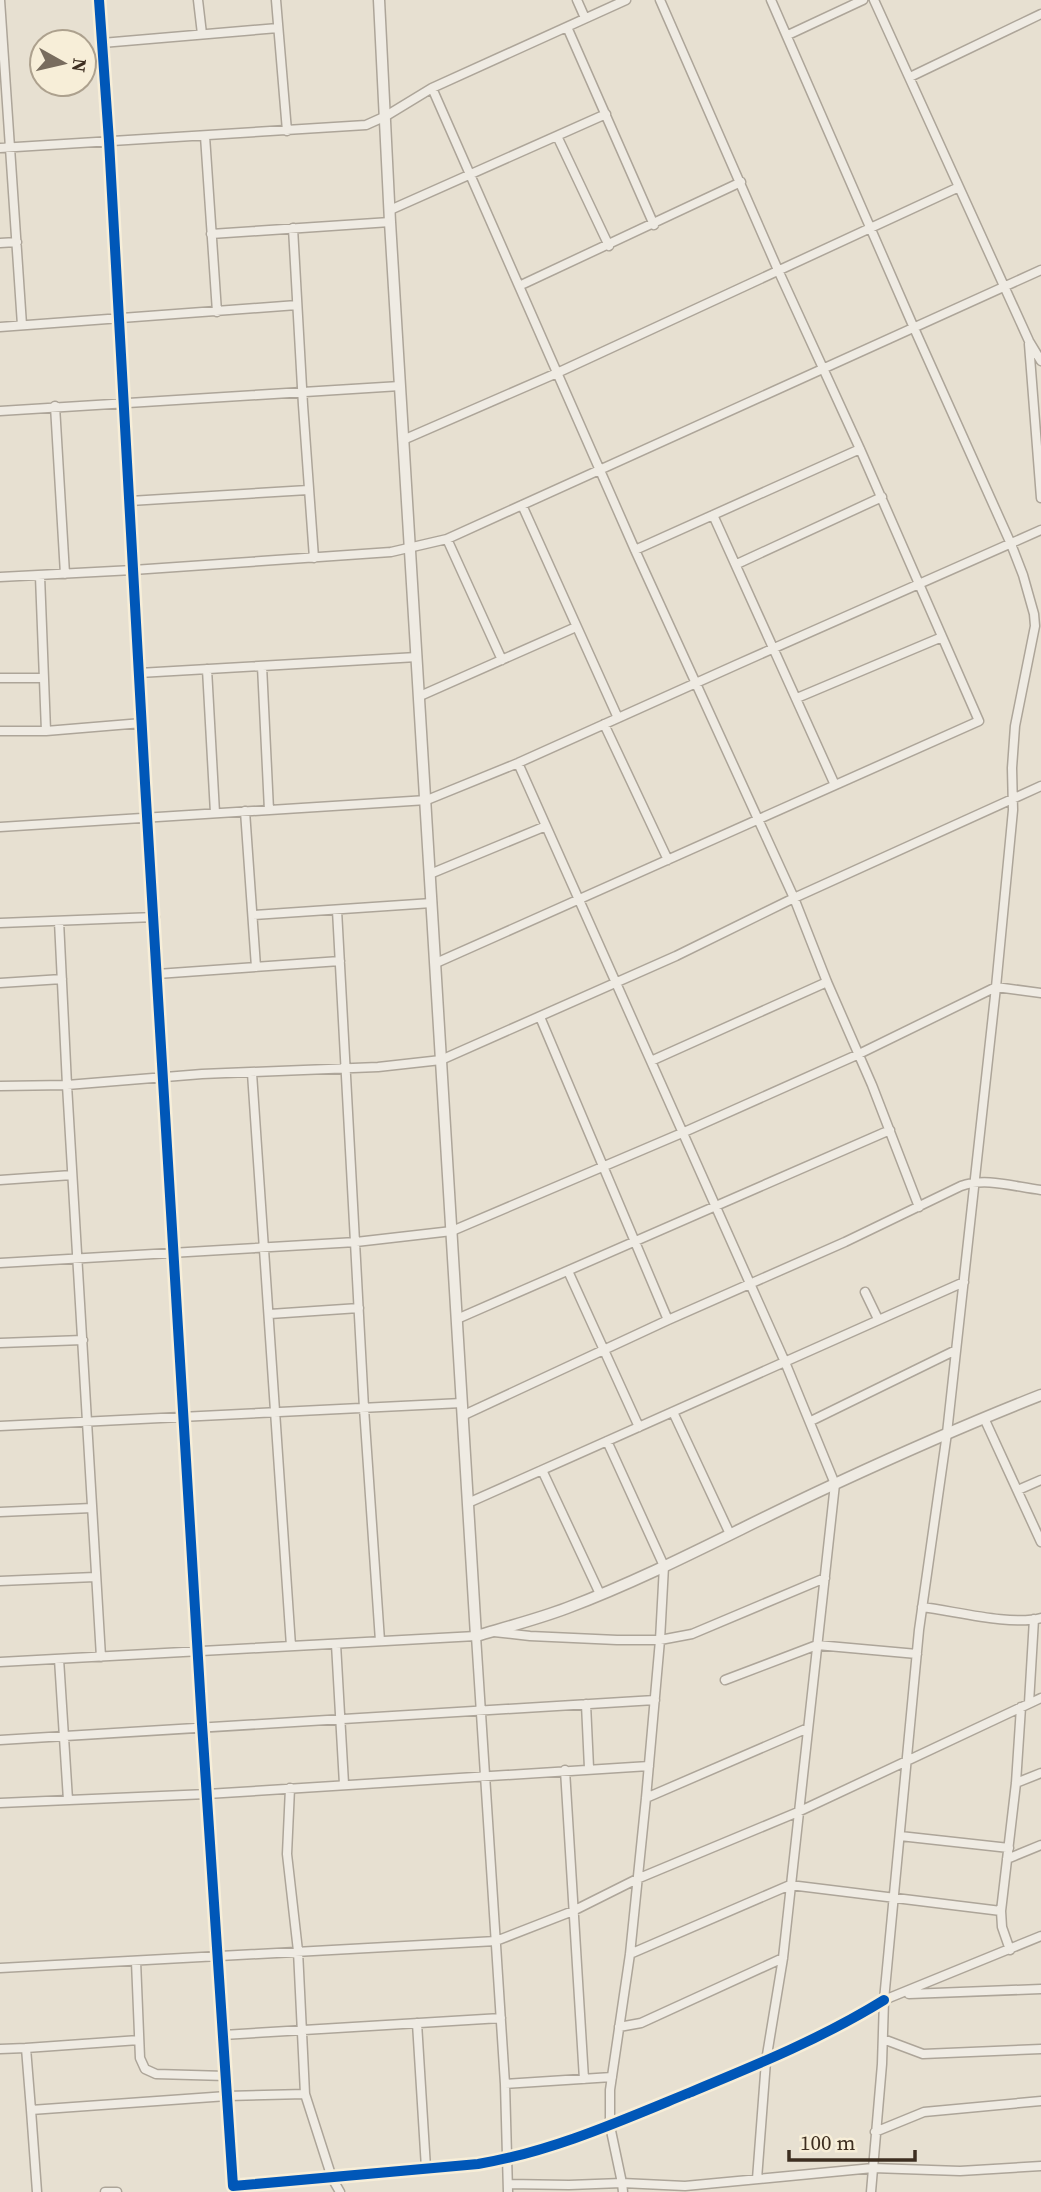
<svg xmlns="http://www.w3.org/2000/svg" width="1041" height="2192" font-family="'Source Serif 4',serif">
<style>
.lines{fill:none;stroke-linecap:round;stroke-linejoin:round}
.minor-casing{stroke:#ada599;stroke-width:11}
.tertiary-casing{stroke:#ada599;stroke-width:13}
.minor{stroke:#efebe3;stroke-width:8}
.tertiary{stroke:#efebe3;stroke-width:10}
.cycleway-casing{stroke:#f7eed8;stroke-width:15}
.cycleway{stroke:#0057b8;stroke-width:10}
</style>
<rect width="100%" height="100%" fill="#e7e0d1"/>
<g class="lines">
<!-- minor casing -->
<g class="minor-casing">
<path id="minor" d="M 0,0 L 22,325
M 99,0 L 109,141 C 136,669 171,1196 202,1724 C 211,1878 224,2032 233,2186 L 478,2164 C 550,2152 618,2122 686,2094 C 754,2066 821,2039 884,2000
M 198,0 L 202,34
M 276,0 L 287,131
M 577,0 L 585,18
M 771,0 L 914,328 L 1011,544 L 1023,575 L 1034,614 L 1035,626 L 1015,726 L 1012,768 L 1013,810 L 996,987 L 947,1433 L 919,1630 L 884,2000 L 1041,1936
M 874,0 L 1029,341 L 1041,361
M 567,27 L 654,225
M 788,35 L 863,0
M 102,43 L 278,28
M 910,77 L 1041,14
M 432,88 L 635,550 L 794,898 L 827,982 L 872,1085 L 919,1207
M 205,136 L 217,312
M 557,136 L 609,246
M 0,148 L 366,125 L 386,116 L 432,88 L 626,0
M 390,210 L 606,114
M 293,228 L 303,405 L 314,558
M 211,234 L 390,222
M 0,243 L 17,242
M 519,286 L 741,182
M 0,327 L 297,305
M 1029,344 L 1041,498
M 55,406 L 65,574
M 0,411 L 400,386
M 403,440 L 557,373 L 959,187
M 130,501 L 308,490
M 522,505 L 618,718
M 713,515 L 835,785
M 447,539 L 502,660
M 635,550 L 860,449
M 737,564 L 882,497
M 40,576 L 46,731
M 0,577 L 133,570 L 391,552 L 447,539 L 1041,270
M 262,666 L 269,810
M 207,669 L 215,813
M 139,673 L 417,657
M 0,678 L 44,678
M 420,696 L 576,627
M 797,698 L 942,637
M 604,724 L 668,860
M 0,731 L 46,731 L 142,723
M 518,763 L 785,1362 L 835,1484 L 783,1958 L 766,2061 L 757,2179
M 245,811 L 256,967
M 0,827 L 427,800 L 518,763 L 736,665 L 1041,530
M 430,874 L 546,826
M 337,910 L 364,1408 L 380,1641
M 253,915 L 432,903
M 59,921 L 67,1085 L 101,1657
M 0,923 L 155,917
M 436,963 L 979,721 L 860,449 L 778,270 L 660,0
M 157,974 L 340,961
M 0,983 L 62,979
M 540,1017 L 668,1320
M 651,1061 L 827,982
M 252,1073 L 291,1646
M 0,1086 L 67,1085 L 202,1074 L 378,1067 L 441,1060 L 676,956 L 794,898 L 1041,786
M 0,1180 L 72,1175
M 0,1263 L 356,1242 L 452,1231 L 682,1133 L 859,1054 L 996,987 L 1041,993
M 568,1271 L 639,1427
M 865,1292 L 878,1319
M 270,1314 L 359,1308
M 457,1319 L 890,1130
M 0,1343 L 83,1340
M 673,1412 L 730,1534
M 464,1415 L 668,1320 L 845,1242 L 961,1186 C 986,1177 1015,1187 1041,1190
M 984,1418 L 1041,1542
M 811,1421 L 956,1350
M 0,1426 L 462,1403
M 607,1441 L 664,1566 L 660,1640 L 646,1798 L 630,1954 L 610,2090 L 610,2126 L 622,2183 L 685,2186 L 873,2168 L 960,2171 L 1041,2166
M 542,1470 L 600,1594
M 1018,1490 L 1041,1480
M 468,1503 L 964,1282
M 0,1512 L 92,1508
M 0,1581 L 95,1577
M 922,1607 C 955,1611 1011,1626 1041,1618
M 494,1632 L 530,1636 L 617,1640 L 660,1640 L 692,1634 L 825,1578
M 336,1644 L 344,1784
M 59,1659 L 68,1800
M 0,1662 L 476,1636 L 505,2084 L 508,2192
M 725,1680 L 817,1645 L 917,1654
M 1029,1703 L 1034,1619
M 586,1704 L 589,1768
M 0,1740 L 655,1700
M 565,1770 L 584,2079
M 1016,1783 L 1041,1773
M 290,1788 L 287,1854 L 298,1951 L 305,2094 L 332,2178 L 340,2192
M 646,1798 L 808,1728
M 0,1803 L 207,1794 L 649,1766
M 900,1836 L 1009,1848
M 1007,1859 L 1041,1845
M 1010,1950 L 1002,1927 L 1001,1911 L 1016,1783 L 1021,1707
M 630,1954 L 790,1885 L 1001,1911
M 136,1961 L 140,2058 L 145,2069 L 156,2074 L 226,2076
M 0,1968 L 496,1941 L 573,1911 L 637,1879 L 798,1812 L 1041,1698
M 909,1994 L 1041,1989
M 417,2023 L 426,2168
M 619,2027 L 641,2023 L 783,1958
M 223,2035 L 501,2018
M 883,2039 L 923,2054 L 1041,2049
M 0,2049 L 26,2048
M 505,2084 L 612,2077
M 31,2110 L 26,2048 L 139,2040
M 875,2132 L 924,2112 L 1041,2101
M 508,2184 L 569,2185 L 622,2183 L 623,2192
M 37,2192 L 31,2110 L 227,2096 L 305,2094
M 105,2192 L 117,2192
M 871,2192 L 882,2064 L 884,2000"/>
</g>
<!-- tertiary casing -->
<g class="tertiary-casing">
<path id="tertiary" d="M 379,0 L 390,222 L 476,1636 C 507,1627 538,1619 567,1608 C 660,1573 747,1524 837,1483 C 904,1452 972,1422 1041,1395"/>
</g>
<!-- minor -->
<use href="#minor" class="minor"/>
<!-- tertiary -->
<use href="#tertiary" class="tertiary"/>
<!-- cycleway casing -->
<g class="cycleway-casing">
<path id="cycleway" d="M 99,0 L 109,141 C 136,669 171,1196 202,1724 C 211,1878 224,2032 233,2186 L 478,2164 C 550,2152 618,2122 686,2094 C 754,2066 821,2039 884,2000"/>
</g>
<!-- cycleway -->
<use href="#cycleway" class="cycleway"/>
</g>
<!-- north arrow -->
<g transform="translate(63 63) rotate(98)"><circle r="33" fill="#f7eed8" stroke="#ada18e" stroke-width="2"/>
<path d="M0-5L12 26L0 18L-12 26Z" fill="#786c5e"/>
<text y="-10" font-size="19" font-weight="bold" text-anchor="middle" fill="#3d2e20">N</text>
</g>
<!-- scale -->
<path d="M789 2150v10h126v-10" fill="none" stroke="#3d2e20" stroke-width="3.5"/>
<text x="800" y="2150" font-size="21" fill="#3d2e20" stroke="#f7eed8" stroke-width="5" paint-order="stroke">100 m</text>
</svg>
